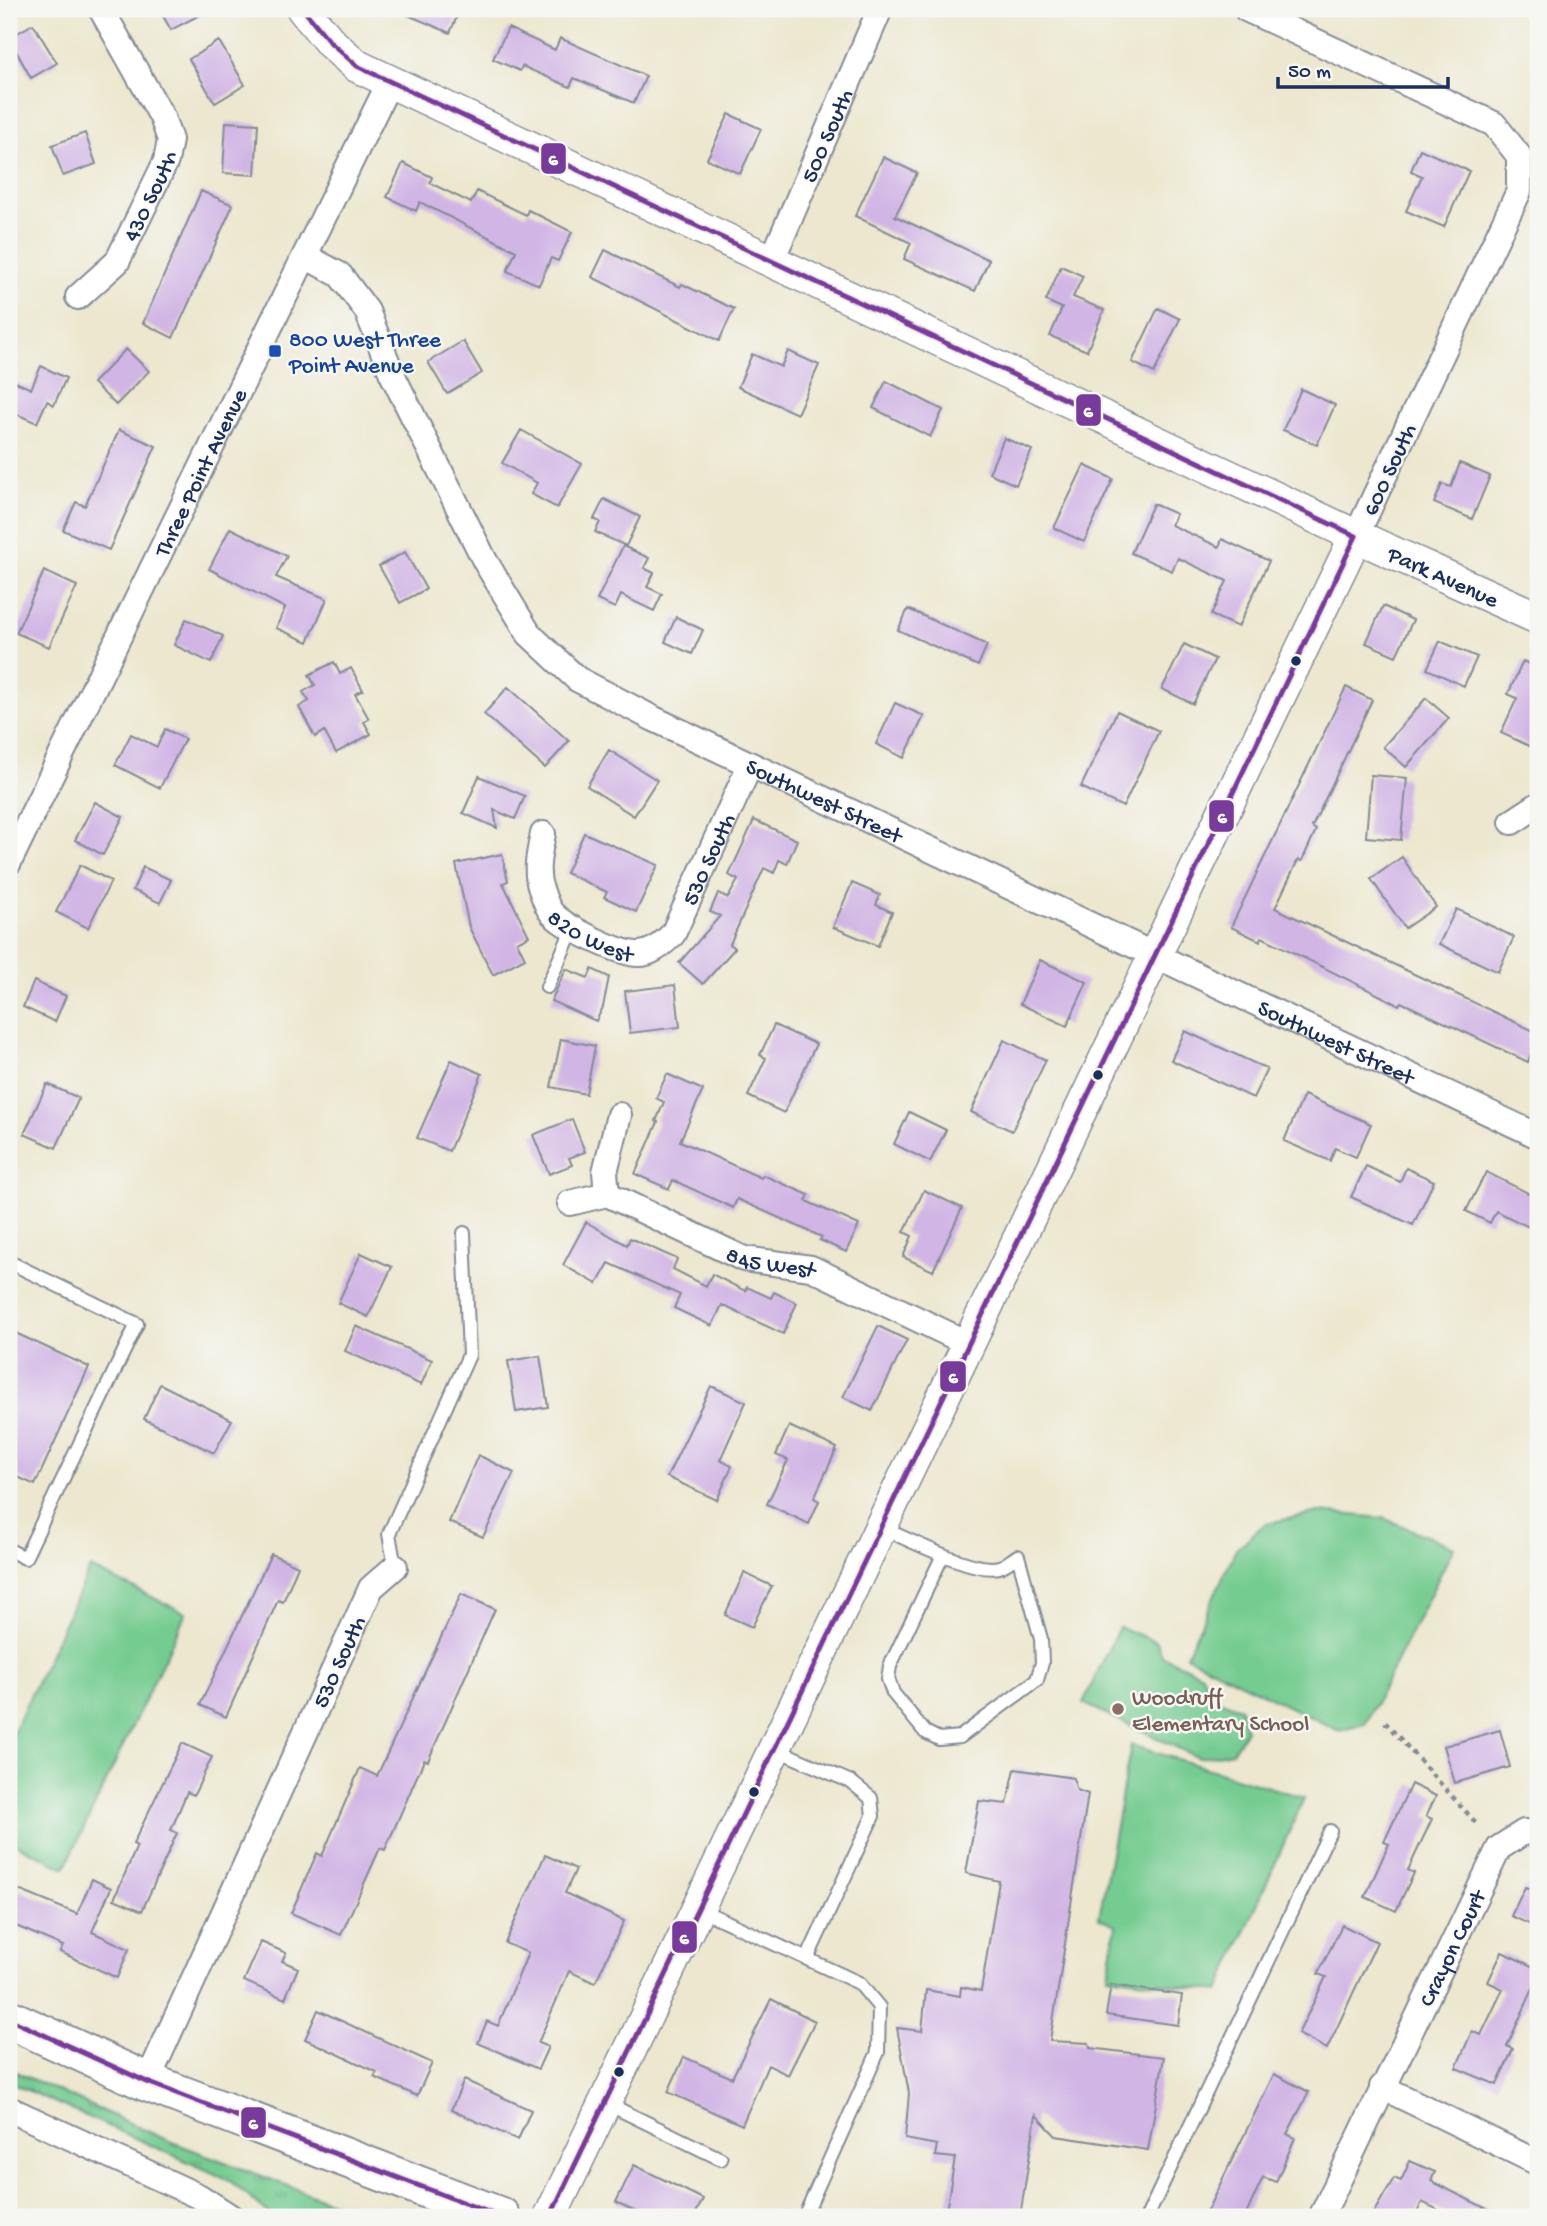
<svg xmlns="http://www.w3.org/2000/svg" width="1547" height="2226" font-family="'Gochi Hand',sans-serif">
<style>
.grass{fill:url(#grass-tufts);stroke:#487e77;stroke-width:2}
.green{fill:#75cc90;stroke:#487e77;stroke-width:2}
.building{fill:#d1b6e5}
.lines{fill:none;stroke-linecap:round;stroke-linejoin:round}
.service-casing{stroke:#848b96;stroke-width:16}
.minor-casing{stroke:#848b96;stroke-width:28}
.tertiary-casing{stroke:#848b96;stroke-width:35}
.primary-casing{stroke:#848b96;stroke-width:42}
.path{stroke:#848b96;stroke-width:4.5;stroke-dasharray:5 5;stroke-linecap:butt}
.service{stroke:#fff;stroke-width:12}
.minor{stroke:#fff;stroke-width:24}
.tertiary{stroke:#fff;stroke-width:32}
.primary{stroke:#fff;stroke-width:38}
.bus-1-casing{stroke:#f6f6f2;stroke-width:10}
.bus-1{stroke:#783a9b;stroke-width:5}
.transit-dot{fill:#1a4fb4;stroke:#f6f6f2;stroke-width:2.5}
.bus-dot{fill:#1b2f5e;stroke:#f6f6f2;stroke-width:2.5}
.education-dot{fill:#8d6e63;stroke:#f6f6f2;stroke-width:2.5}
.labels{text-anchor:middle;stroke-width:5;stroke-linejoin:round;paint-order:stroke}
.street-label{font-size:23px;fill:#1b2f5e;stroke:#f6f6f2}
.transit-label{font-size:23px;fill:#164399;stroke:#f6f6f2;text-anchor:start}
.education-label{font-size:23px;fill:#785e54;stroke:#f6f6f2;text-anchor:start}
.line-badge{stroke:#f6f6f2;stroke-width:2.5}
.badge-label{font-size:19px;text-anchor:middle;font-weight:bold;fill:#fff}
</style>
<defs>
<pattern id="grass-tufts" width="24" height="20" patternUnits="userSpaceOnUse" patternTransform="scale(1.75)"><rect width="24" height="20" fill="#75cc90"/><path d="M3 7l-1-3M5 7V3M7 7l1-3M15 17l-1-3M17 17v-4M19 17l1-3" fill="none" stroke="#5fa679"/></pattern>
</defs>
<rect width="100%" height="100%" fill="#f6f6f2"/>
<filter id="ink" filterUnits="userSpaceOnUse"><feTurbulence type="fractalNoise" baseFrequency=".0143" numOctaves="2"/><feDisplacementMap in="SourceGraphic" scale="14" xChannelSelector="R" yChannelSelector="G"/><feConvolveMatrix kernelMatrix="1 2 1 2 8 2 1 2 1" color-interpolation-filters="sRGB"/></filter>
<filter id="wash" filterUnits="userSpaceOnUse"><feTurbulence type="fractalNoise" baseFrequency=".00686" numOctaves="4" result="noise"/><feDisplacementMap in="SourceGraphic" scale="28" xChannelSelector="R" yChannelSelector="G"/><feGaussianBlur stdDeviation="1.57" result="paint"/><feColorMatrix in="noise" values="0 0 0 0 0 0 0 0 0 0 0 0 0 0 0 0 0 1.4 0 .05"/><feComposite in="paint" operator="in"/></filter>
<g filter="url(#wash)">
<rect width="100%" height="100%" fill="#ece7ce"/>
<!-- grass -->
<path class="grass" d="M 9,2069 L 169,2141 L 371,2217 L 272,2217 L 229,2180 L 9,2082 Z"/>
<!-- green -->
<path class="green" d="M 1319,1512 L 1383,1518 L 1454,1547 L 1365,1724 L 1339,1731 L 1186,1656 L 1236,1549 L 1265,1524 Z
M 90,1568 L 186,1613 L 65,1868 L 9,1841 L 9,1741 Z
M 1119,1627 L 1157,1642 L 1162,1656 L 1202,1674 L 1211,1697 L 1240,1708 L 1246,1730 L 1232,1752 L 1199,1758 L 1083,1703 Z
M 1131,1745 L 1304,1798 L 1219,1991 L 1108,1976 L 1116,1925 L 1099,1918 Z"/>
<g id="blocks">
<!-- building -->
<path class="building" d="M 159,9 L 211,9 L 171,30 Z
M 394,9 L 460,9 L 450,33 Z
M 33,24 L 57,63 L 31,78 L 9,38 Z
M 508,28 L 555,50 L 560,38 L 646,76 L 634,103 L 574,78 L 570,87 L 522,66 L 520,71 L 493,59 Z
M 219,41 L 245,85 L 215,103 L 189,59 Z
M 729,114 L 761,129 L 740,174 L 707,159 Z
M 226,122 L 258,124 L 255,175 L 223,173 Z
M 85,133 L 96,164 L 63,176 L 52,145 Z
M 1420,149 L 1469,171 L 1444,227 L 1406,211 L 1422,176 L 1411,171 Z
M 883,157 L 917,173 L 895,216 L 989,260 L 975,291 L 904,259 L 911,243 L 855,216 Z
M 403,163 L 432,177 L 430,183 L 471,203 L 477,191 L 526,215 L 528,210 L 572,232 L 558,261 L 551,258 L 539,285 L 507,271 L 516,251 L 420,202 L 416,211 L 387,197 Z
M 201,191 L 233,205 L 173,338 L 143,323 Z
M 605,250 L 680,287 L 682,284 L 734,309 L 719,341 L 592,277 Z
M 1061,266 L 1083,276 L 1073,297 L 1104,310 L 1087,351 L 1050,336 L 1062,308 L 1046,301 Z
M 1158,308 L 1180,319 L 1154,373 L 1132,362 Z
M 463,341 L 482,373 L 447,394 L 428,362 Z
M 126,349 L 149,371 L 116,405 L 93,383 Z
M 788,351 L 819,365 L 797,414 L 738,387 L 752,354 L 781,367 Z
M 41,366 L 66,378 L 54,405 L 47,401 L 37,423 L 9,411 L 9,379 L 31,389 Z
M 886,381 L 943,410 L 930,437 L 873,408 Z
M 1301,389 L 1335,405 L 1317,445 L 1283,430 Z
M 119,430 L 156,446 L 109,550 L 63,530 L 76,502 L 85,506 Z
M 521,430 L 582,464 L 557,508 L 531,494 L 537,483 L 502,463 Z
M 1004,438 L 1032,450 L 1016,485 L 989,473 Z
M 1460,463 L 1490,476 L 1472,519 L 1434,503 L 1442,484 L 1451,487 Z
M 1084,465 L 1113,479 L 1084,542 L 1054,528 Z
M 604,499 L 640,517 L 626,546 L 595,532 L 600,522 L 594,519 Z
M 1153,504 L 1176,514 L 1171,525 L 1219,547 L 1222,539 L 1269,561 L 1238,627 L 1211,615 L 1227,581 L 1178,558 L 1172,571 L 1131,553 Z
M 230,528 L 287,556 L 276,577 L 327,599 L 308,642 L 276,628 L 285,608 L 209,569 Z
M 623,546 L 649,558 L 644,568 L 654,573 L 647,587 L 662,594 L 654,611 L 621,595 L 615,608 L 597,600 Z
M 405,552 L 426,589 L 400,603 L 379,566 Z
M 44,571 L 77,586 L 49,647 L 16,633 Z
M 1383,606 L 1413,620 L 1396,656 L 1366,643 Z
M 908,609 L 987,645 L 978,666 L 898,630 Z
M 676,617 L 703,630 L 692,654 L 665,642 Z
M 186,619 L 223,636 L 211,663 L 174,645 Z
M 1440,641 L 1477,657 L 1464,686 L 1427,669 Z
M 1184,644 L 1215,659 L 1193,704 L 1162,689 Z
M 1523,661 L 1538,668 L 1538,750 L 1501,733 L 1517,698 L 1508,694 Z
M 334,662 L 340,674 L 351,668 L 363,690 L 355,694 L 369,719 L 364,722 L 371,734 L 336,753 L 324,731 L 315,737 L 299,707 L 309,701 L 303,692 L 315,685 L 309,675 Z
M 508,687 L 569,741 L 545,768 L 484,714 Z
M 1346,687 L 1372,700 L 1312,827 L 1316,830 L 1302,861 L 1298,860 L 1275,908 L 1538,1033 L 1528,1062 L 1401,1002 L 1399,1005 L 1262,937 L 1260,941 L 1231,927 Z
M 1426,698 L 1449,718 L 1406,767 L 1383,747 Z
M 895,703 L 924,716 L 904,758 L 876,744 Z
M 1117,711 L 1159,731 L 1123,807 L 1081,787 Z
M 165,729 L 185,739 L 160,788 L 115,765 L 131,734 L 157,747 Z
M 609,750 L 657,780 L 634,816 L 587,786 Z
M 1371,775 L 1407,778 L 1401,840 L 1366,837 Z
M 479,776 L 525,796 L 515,819 L 494,810 L 497,828 L 463,813 Z
M 95,802 L 123,817 L 103,855 L 75,840 Z
M 754,820 L 797,840 L 787,864 L 779,860 L 774,873 L 764,868 L 730,944 L 735,948 L 703,984 L 679,963 L 720,916 L 710,912 L 718,893 L 728,898 L 738,880 L 729,875 Z
M 584,833 L 658,865 L 636,912 L 604,897 L 607,892 L 566,873 Z
M 502,854 L 508,881 L 503,883 L 529,936 L 517,942 L 525,958 L 493,975 L 469,927 L 456,864 Z
M 1402,857 L 1436,907 L 1405,928 L 1371,879 Z
M 80,865 L 111,881 L 88,928 L 56,912 Z
M 143,867 L 171,880 L 160,903 L 133,890 Z
M 852,883 L 880,895 L 876,905 L 892,912 L 878,946 L 833,927 Z
M 1456,909 L 1514,937 L 1498,972 L 1439,944 Z
M 1040,960 L 1087,982 L 1067,1026 L 1020,1004 Z
M 566,969 L 588,978 L 592,969 L 609,977 L 603,1007 L 596,1021 L 551,1001 Z
M 34,981 L 66,996 L 55,1022 L 23,1007 Z
M 675,985 L 680,1027 L 630,1033 L 625,991 Z
M 774,1025 L 816,1044 L 784,1113 L 748,1096 L 766,1058 L 760,1055 Z
M 1185,1031 L 1267,1069 L 1253,1098 L 1171,1060 Z
M 561,1039 L 595,1046 L 586,1094 L 551,1087 Z
M 1004,1040 L 1046,1060 L 1012,1131 L 971,1112 Z
M 451,1060 L 482,1074 L 449,1151 L 417,1138 Z
M 667,1074 L 703,1090 L 680,1141 L 761,1178 L 763,1175 L 809,1195 L 806,1201 L 859,1225 L 846,1252 L 820,1240 L 822,1237 L 737,1199 L 733,1208 L 673,1180 L 669,1189 L 635,1174 L 658,1122 L 656,1121 L 664,1102 L 656,1098 Z
M 47,1084 L 79,1098 L 56,1148 L 24,1134 Z
M 1304,1095 L 1371,1124 L 1356,1157 L 1335,1148 L 1330,1161 L 1284,1141 Z
M 909,1112 L 946,1130 L 930,1162 L 894,1144 Z
M 572,1119 L 585,1152 L 569,1158 L 572,1165 L 549,1174 L 533,1135 Z
M 1366,1166 L 1400,1182 L 1406,1168 L 1434,1181 L 1413,1225 L 1351,1197 Z
M 1486,1172 L 1538,1198 L 1538,1213 L 1531,1228 L 1496,1211 L 1490,1223 L 1466,1211 Z
M 924,1190 L 962,1208 L 933,1271 L 903,1257 L 912,1236 L 904,1232 Z
M 586,1222 L 627,1245 L 630,1238 L 677,1259 L 673,1269 L 706,1286 L 712,1274 L 745,1291 L 747,1287 L 771,1298 L 774,1292 L 797,1303 L 783,1334 L 722,1305 L 712,1326 L 674,1308 L 680,1295 L 609,1263 L 597,1284 L 563,1265 Z
M 361,1253 L 392,1267 L 368,1317 L 338,1303 Z
M 356,1326 L 432,1360 L 421,1385 L 345,1351 Z
M 878,1326 L 907,1340 L 872,1411 L 843,1397 Z
M 9,1330 L 89,1367 L 35,1485 L 9,1473 Z
M 540,1356 L 548,1407 L 516,1412 L 508,1361 Z
M 160,1384 L 232,1420 L 214,1453 L 144,1419 Z
M 711,1386 L 746,1402 L 720,1460 L 732,1466 L 717,1500 L 667,1477 Z
M 789,1426 L 837,1448 L 814,1498 L 819,1501 L 809,1524 L 767,1504 L 788,1460 L 776,1455 Z
M 478,1455 L 514,1473 L 483,1537 L 449,1522 Z
M 271,1554 L 298,1566 L 283,1602 L 278,1600 L 226,1717 L 200,1705 Z
M 744,1573 L 772,1586 L 752,1627 L 725,1615 Z
M 461,1594 L 495,1609 L 428,1761 L 424,1760 L 385,1850 L 380,1848 L 341,1935 L 291,1913 L 317,1853 L 322,1856 L 360,1768 L 377,1776 Z
M 1500,1730 L 1510,1767 L 1455,1783 L 1444,1746 Z
M 182,1743 L 212,1757 L 194,1795 L 187,1792 L 171,1830 L 177,1833 L 142,1911 L 114,1899 L 137,1846 L 133,1844 Z
M 1015,1769 L 1073,1778 L 1077,1790 L 1088,1794 L 1050,2041 L 1089,2043 L 1090,2048 L 1164,2057 L 1148,2150 L 1056,2136 L 1036,2115 L 1020,2217 L 945,2217 L 955,2158 L 935,2156 L 937,2145 L 905,2139 L 909,2093 L 897,2028 L 922,2031 L 926,1990 L 960,1996 L 961,1987 L 981,1991 L 999,1881 L 966,1873 L 979,1801 L 1007,1804 Z
M 1411,1784 L 1436,1796 L 1426,1816 L 1432,1819 L 1408,1870 L 1414,1873 L 1396,1911 L 1365,1897 L 1389,1844 L 1384,1842 Z
M 545,1855 L 576,1869 L 565,1893 L 624,1921 L 595,1983 L 569,1971 L 538,2043 L 548,2047 L 538,2069 L 478,2043 L 487,2021 L 498,2026 L 528,1953 L 505,1943 Z
M 92,1879 L 111,1888 L 92,1932 L 129,1949 L 117,1978 L 60,1952 L 63,1946 L 9,1923 L 9,1886 L 77,1914 Z
M 1525,1887 L 1538,1893 L 1538,1928 L 1511,1916 Z
M 1342,1925 L 1377,1942 L 1327,2049 L 1298,2034 L 1326,1977 L 1318,1974 Z
M 261,1942 L 286,1953 L 282,1961 L 298,1968 L 285,1999 L 244,1981 Z
M 1502,1952 L 1538,1969 L 1538,1978 L 1507,2046 L 1513,2049 L 1497,2085 L 1456,2068 L 1472,2031 L 1481,2035 L 1503,1989 L 1488,1982 Z
M 1111,1985 L 1182,1995 L 1178,2025 L 1106,2015 Z
M 771,1999 L 815,2021 L 788,2075 L 768,2065 L 742,2125 L 668,2092 L 684,2057 L 732,2078 Z
M 318,2010 L 432,2063 L 417,2096 L 374,2077 L 377,2072 L 305,2039 Z
M 1274,2074 L 1309,2092 L 1287,2134 L 1295,2138 L 1276,2182 L 1263,2177 L 1245,2217 L 1204,2217 Z
M 464,2080 L 531,2110 L 518,2140 L 451,2110 Z
M 1410,2161 L 1435,2172 L 1431,2181 L 1503,2217 L 1453,2217 L 1422,2202 L 1416,2215 L 1420,2217 L 1371,2217 L 1394,2178 L 1401,2181 Z
M 634,2165 L 703,2199 L 694,2217 L 647,2217 L 616,2202 Z"/>
</g>
</g>
<g filter="url(#ink)">
<use href="#blocks" fill-opacity="0" stroke="#848b96" stroke-width="2"/>
<g class="lines">
<!-- service casing -->
<g class="service-casing">
<path id="service" d="M 547,987 L 573,928
M 9,1262 L 137,1324 L 25,1558 L 9,1550
M 882,1528 C 906,1538 975,1574 999,1567 C 1005,1566 1012,1559 1018,1556 L 1041,1639 L 1042,1663 L 1037,1680 L 960,1737 L 939,1739 L 925,1732 L 893,1693 L 888,1679 L 890,1666 L 943,1555
M 395,1567 L 389,1534 L 469,1355 L 464,1233
M 775,1749 L 851,1782 L 871,1798 L 873,1816 L 807,1959
M 699,1909 L 859,1983 L 879,2007 L 878,2052 L 804,2217
M 604,2102 L 721,2159
M 1147,2217 L 1330,1831"/>
</g>
<!-- minor casing -->
<g class="minor-casing">
<g id="minor">
<path d="M 1246,9 L 1494,124 L 1519,156 L 1519,191 L 1356,536"/>
<path id="s1" d="M 305,256 L 340,275 L 367,311 L 392,374 L 485,561 L 529,634 L 577,679 L 654,719 L 1538,1136"/>
<path id="s2" d="M 772,260 L 880,9"/>
<path id="s3" d="M 78,297 L 117,262 L 166,161 L 170,140 L 162,117 L 101,9"/>
<path d="M 1512,822 L 1538,805"/>
<path id="s4" d="M 543,834 C 539,853 534,874 542,892 C 544,898 547,907 551,912 C 563,927 618,953 637,954 C 652,955 663,943 673,934 L 750,765"/>
<path id="s5" d="M 9,862 L 390,81"/>
<path d="M 607,1194 L 605,1172 L 619,1115"/>
<path id="s6" d="M 570,1203 L 607,1194 L 744,1259 L 811,1268 L 969,1344"/>
<path id="s7" d="M 147,2082 L 371,1588 L 395,1567"/>
<path d="M 1382,2087 L 1538,2163"/>
<path d="M 9,2109 L 200,2197 L 231,2217"/>
<path id="s8" d="M 1321,2217 L 1499,1848 L 1524,1832 L 1538,1833"/>
</g>
</g>
<!-- tertiary casing -->
<g class="tertiary-casing">
<g id="tertiary">
<path id="s9" d="M 303,9 L 331,43 L 357,66 L 1356,536 L 1538,618"/>
<path d="M 550,2217 L 1356,536"/>
</g>
</g>
<!-- primary casing -->
<g class="primary-casing">
<path id="primary" d="M 9,2019 L 147,2082 L 501,2217"/>
</g>
<!-- path -->
<path class="path" d="M 1385,1722 L 1477,1824"/>
<!-- service -->
<use href="#service" class="service"/>
<!-- minor -->
<use href="#minor" class="minor"/>
<!-- tertiary -->
<use href="#tertiary" class="tertiary"/>
<!-- primary -->
<use href="#primary" class="primary"/>
<!-- bus-1 casing -->
<g class="bus-1-casing">
<path id="bus-1" d="M 303,9 L 331,43 L 357,66 L 1356,536
M 9,2019 L 147,2082 L 501,2217
M 550,2217 L 1356,536"/>
</g>
<!-- bus-1 -->
<use href="#bus-1" class="bus-1"/>
</g>
</g>
<!-- markers -->
<rect class="transit-dot" x="268" y="344" width="14" height="14" rx="3.5"/>
<g class="bus-dot">
<circle cx="1296" cy="661" r="6"/>
<circle cx="1098" cy="1075" r="6"/>
<circle cx="754" cy="1792" r="6"/>
<circle cx="619" cy="2072" r="6"/>
</g>
<circle class="education-dot" cx="1118" cy="1709" r="7"/>
<g class="labels">
<!-- street labels -->
<g class="street-label">
<text dy="8" stroke="none"><textPath href="#s2" startOffset="136">500 South</textPath></text>
<text dy="8" stroke="none"><textPath href="#s3" startOffset="126">430 South</textPath></text>
<text transform="translate(1388 469) rotate(-65)" y="8">600 South</text>
<text dy="8" stroke="none"><textPath href="#s5" startOffset="434">Three Point Avenue</textPath></text>
<text dy="8" stroke="none"><textPath href="#s9" startOffset="1279">Park Avenue</textPath></text>
<text dy="8" stroke="none"><textPath href="#s1" startOffset="788">Southwest Street</textPath></text>
<text dy="8" stroke="none"><textPath href="#s4" startOffset="303">530 South</textPath></text>
<text dy="8" stroke="none"><textPath href="#s4" startOffset="128">820 West</textPath></text>
<text dy="8" stroke="none"><textPath href="#s1" startOffset="1354">Southwest Street</textPath></text>
<text dy="8" stroke="none"><textPath href="#s6" startOffset="217">845 West</textPath></text>
<text dy="8" stroke="none"><textPath href="#s7" startOffset="462">530 South</textPath></text>
<text dy="8" stroke="none"><textPath href="#s8" startOffset="299">Crayon Court</textPath></text>
</g>
<!-- transit labels -->
<g class="transit-label">
<text x="289" y="346">800 West Three<tspan x="289" dy="26">Point Avenue</tspan></text>
</g>
<!-- education labels -->
<g class="education-label">
<text x="1132" y="1704">Woodruff<tspan x="1132" dy="26">Elementary School</tspan></text>
</g>
</g>
<g class="line-badge">
<rect x="540" y="142" width="27" height="33" rx="7" fill="#783a9b"/>
<rect x="1075" y="393" width="27" height="34" rx="7" fill="#783a9b"/>
<rect x="1208" y="799" width="27" height="34" rx="7" fill="#783a9b"/>
<rect x="939" y="1360" width="28" height="33" rx="7" fill="#783a9b"/>
<rect x="671" y="1920" width="27" height="34" rx="7" fill="#783a9b"/>
<rect x="240" y="2106" width="27" height="33" rx="7" fill="#783a9b"/>
</g>
<g class="badge-label">
<text x="553" y="165">6</text>
<text x="1088" y="417">6</text>
<text x="1222" y="823">6</text>
<text x="953" y="1383">6</text>
<text x="684" y="1944">6</text>
<text x="253" y="2129">6</text>
</g>
<!-- margin -->
<rect width="1547" height="2226" fill="none" stroke="#f6f6f2" stroke-width="35"/>
<!-- scale -->
<path d="M1278 77v10h170v-10" fill="none" stroke="#1b2f5e" stroke-width="3.5"/>
<text x="1288" y="77" font-size="21" fill="#1b2f5e" stroke="#f6f6f2" stroke-width="5" paint-order="stroke">50 m</text>
</svg>
